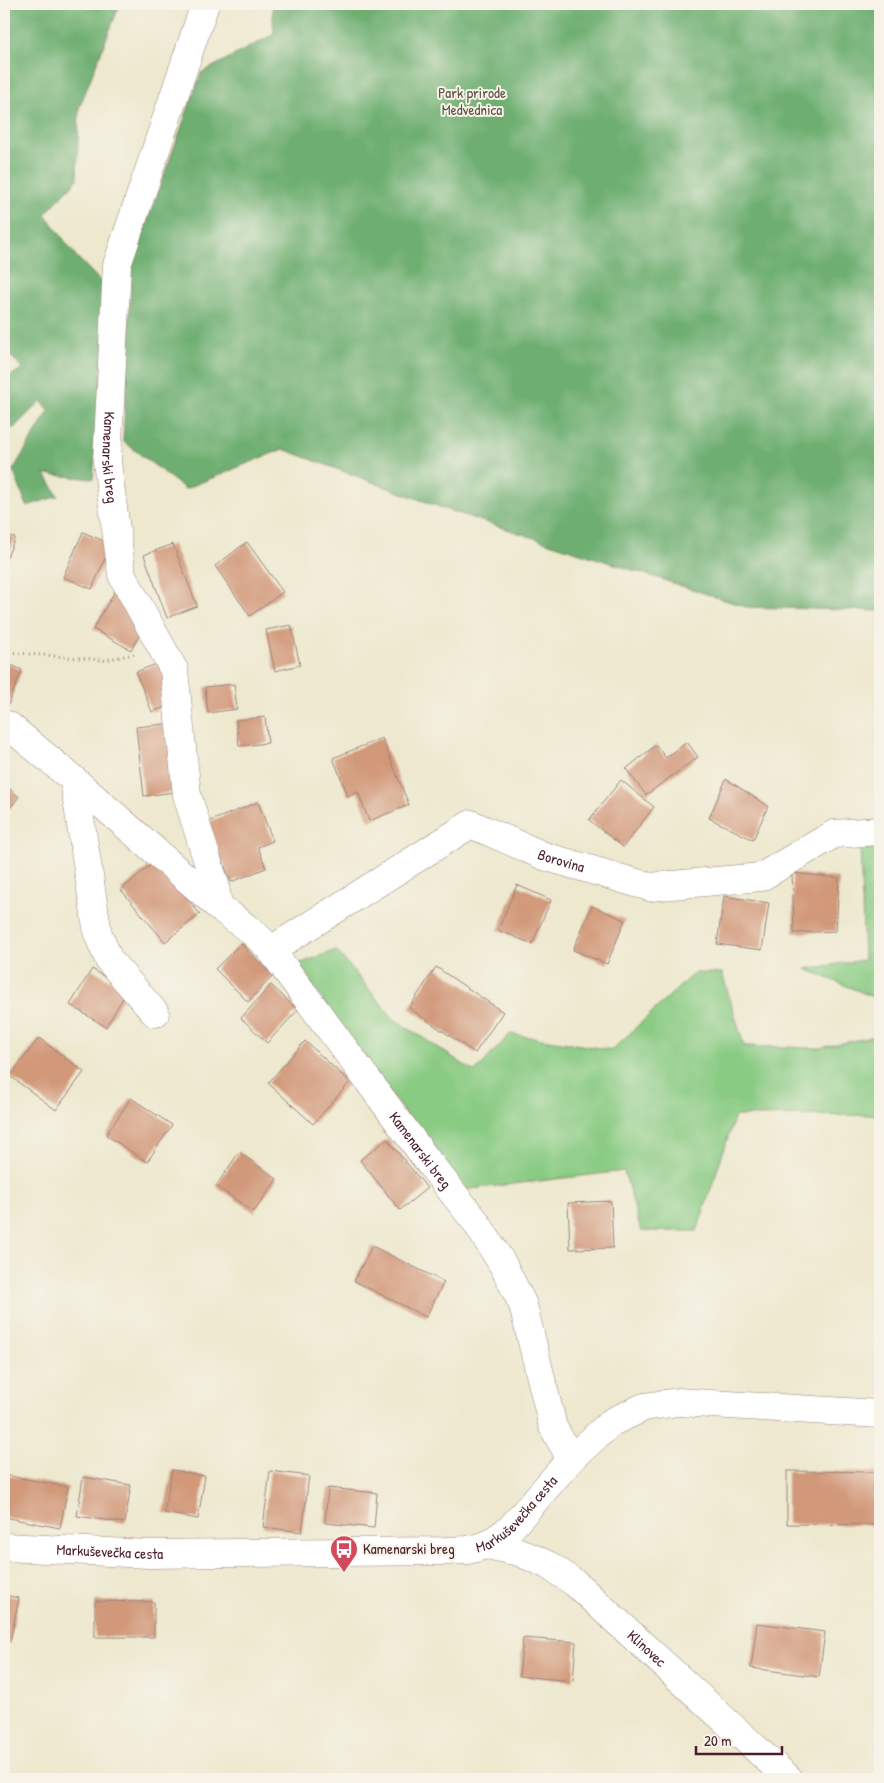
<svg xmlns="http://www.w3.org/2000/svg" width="884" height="1783" font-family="'Patrick Hand',sans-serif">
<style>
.green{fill:#89cb83;stroke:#6a7557}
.forest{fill:#6eaf71;stroke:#5c674e}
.building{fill:#d19879}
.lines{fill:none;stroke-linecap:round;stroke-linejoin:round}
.minor-casing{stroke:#9c847c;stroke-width:29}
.major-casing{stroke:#9c847c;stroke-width:29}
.path{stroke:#9c847c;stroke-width:3;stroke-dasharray:1 4;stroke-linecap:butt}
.minor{stroke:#fff;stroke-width:28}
.major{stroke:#fff;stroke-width:28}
.labels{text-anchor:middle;stroke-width:4;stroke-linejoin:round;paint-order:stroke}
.park-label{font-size:15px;fill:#5d5345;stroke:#f7f3e8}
.street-label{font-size:15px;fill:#4a1f2b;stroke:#f7f3e8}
.poi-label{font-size:15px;fill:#4a1f2b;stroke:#f7f3e8;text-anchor:start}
</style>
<rect width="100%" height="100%" fill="#f7f3e8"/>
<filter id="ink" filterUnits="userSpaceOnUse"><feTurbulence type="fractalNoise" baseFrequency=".02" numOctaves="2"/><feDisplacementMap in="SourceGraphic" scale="10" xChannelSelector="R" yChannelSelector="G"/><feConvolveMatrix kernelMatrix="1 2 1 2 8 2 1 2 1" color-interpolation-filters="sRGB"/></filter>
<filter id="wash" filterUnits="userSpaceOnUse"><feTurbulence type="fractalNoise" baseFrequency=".0096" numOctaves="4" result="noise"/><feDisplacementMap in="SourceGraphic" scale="20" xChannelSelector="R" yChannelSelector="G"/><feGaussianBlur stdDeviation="1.12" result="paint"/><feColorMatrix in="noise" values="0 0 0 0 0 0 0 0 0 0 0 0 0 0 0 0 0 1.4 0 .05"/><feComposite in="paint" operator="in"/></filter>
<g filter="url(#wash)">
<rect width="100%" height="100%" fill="#ede8ce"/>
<!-- green -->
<path class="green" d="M 880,846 L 880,1000 L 806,969 L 864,960 L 860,847 Z
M 336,950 L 394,1019 L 475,1072 L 510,1034 L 612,1050 L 694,973 L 722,973 L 744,1046 L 820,1048 L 880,1035 L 880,1115 L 735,1116 L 697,1231 L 641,1231 L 624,1171 L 462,1190 L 347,1036 L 299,964 Z"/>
<!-- forest -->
<path class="forest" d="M 4,4 L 120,4 L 79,108 L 77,180 L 45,214 L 76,256 L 108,289 L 93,479 L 45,474 L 58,496 L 27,506 L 13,470 L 49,411 L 41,401 L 13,429 L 4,419 L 4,380 L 23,368 L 4,350 Z
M 272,4 L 880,4 L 880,611 L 746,607 L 445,509 L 283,449 L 185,489 L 123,441 L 132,264 L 201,73 L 274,34 Z"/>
<g id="blocks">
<!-- building -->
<path class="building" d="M 83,532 L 111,544 L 92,589 L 63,577 Z
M 4,533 L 15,538 L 4,564 Z
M 247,542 L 283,592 L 250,616 L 215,566 Z
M 173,544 L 197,606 L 167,618 L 144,555 Z
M 115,591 L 136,603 L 147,622 L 131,650 L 93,629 Z
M 291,625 L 300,665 L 275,671 L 266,630 Z
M 4,662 L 22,670 L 4,715 Z
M 159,663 L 175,703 L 152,712 L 136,672 Z
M 234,684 L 237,709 L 208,713 L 205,687 Z
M 265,717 L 268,743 L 239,746 L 236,720 Z
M 174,723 L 182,791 L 144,796 L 136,727 Z
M 382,738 L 409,805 L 369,821 L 358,792 L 348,796 L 333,758 Z
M 687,742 L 698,757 L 646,795 L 626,769 L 656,745 L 666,758 Z
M 726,779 L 768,806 L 753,840 L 709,818 Z
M 621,780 L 654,807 L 623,847 L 589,820 Z
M 4,784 L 19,797 L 4,815 Z
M 258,802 L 273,841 L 258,847 L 266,868 L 231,882 L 208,822 Z
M 155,861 L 200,914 L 165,942 L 121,890 Z
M 792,873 L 839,878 L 836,931 L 794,933 Z
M 517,885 L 551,900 L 532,944 L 498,930 Z
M 724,896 L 769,903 L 762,950 L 717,944 Z
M 592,906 L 625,920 L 607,964 L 573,950 Z
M 241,943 L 273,976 L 248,1002 L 215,969 Z
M 436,967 L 503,1012 L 475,1053 L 409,1008 Z
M 92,969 L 127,991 L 106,1027 L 70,1005 Z
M 271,985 L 298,1010 L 267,1043 L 241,1018 Z
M 39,1038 L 84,1072 L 56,1110 L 10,1076 Z
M 305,1041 L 350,1082 L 313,1124 L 268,1083 Z
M 131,1098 L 172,1125 L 147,1162 L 106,1135 Z
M 387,1139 L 427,1188 L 400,1210 L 360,1160 Z
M 239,1152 L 277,1179 L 254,1212 L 216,1186 Z
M 611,1201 L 613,1248 L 570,1249 L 568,1203 Z
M 372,1246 L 444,1282 L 426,1317 L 354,1281 Z
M 172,1470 L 205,1476 L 198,1519 L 164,1513 Z
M 270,1471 L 309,1476 L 302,1532 L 263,1527 Z
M 787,1471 L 880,1472 L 880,1525 L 787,1524 Z
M 4,1475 L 68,1487 L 60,1528 L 4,1517 Z
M 83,1477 L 131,1485 L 125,1523 L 77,1516 Z
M 328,1488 L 377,1493 L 374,1528 L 325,1523 Z
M 4,1595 L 19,1598 L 10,1642 L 4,1640 Z
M 95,1601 L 154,1602 L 154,1637 L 95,1637 Z
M 757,1623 L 825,1632 L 819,1677 L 751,1668 Z
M 523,1638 L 576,1642 L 573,1681 L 519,1676 Z"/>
</g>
</g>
<g filter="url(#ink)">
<use href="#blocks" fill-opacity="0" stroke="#9c847c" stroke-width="1"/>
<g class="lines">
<!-- minor casing -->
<g class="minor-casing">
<g id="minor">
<path id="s1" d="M 205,4 L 117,265 L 107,462 L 122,575 L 174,670 L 187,795 L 215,885 L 218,906 L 255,934 L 271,950 L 430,1164 L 476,1222 L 503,1265 L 523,1305 L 553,1427 L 571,1459"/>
<path d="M 4,724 L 9,726 L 74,780 L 218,906"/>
<path d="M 74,780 L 98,934 L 109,960 L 155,1013"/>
<path id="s2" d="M 271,950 L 471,824 L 544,856 L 650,887 L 761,877 L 834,834 L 880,831"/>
<path id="s3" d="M 487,1545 L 519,1552 L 548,1565 L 575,1583 L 789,1779"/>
</g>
</g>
<!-- major casing -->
<g class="major-casing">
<g id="major">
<path id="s4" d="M 4,1547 L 149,1554 L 445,1551 L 468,1550 L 487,1545 L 510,1529 L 571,1459 L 612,1422 L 644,1407 L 678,1402 L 880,1414"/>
</g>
</g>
<!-- path -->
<path class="path" d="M 4,652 L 104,660 L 135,654"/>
<!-- minor -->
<use href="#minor" class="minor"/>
<!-- major -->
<use href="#major" class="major"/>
</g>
</g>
<!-- icons -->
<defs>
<g id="bus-pin" transform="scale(1.4375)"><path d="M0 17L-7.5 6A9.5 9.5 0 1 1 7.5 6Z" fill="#d1495b" stroke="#f7f3e8"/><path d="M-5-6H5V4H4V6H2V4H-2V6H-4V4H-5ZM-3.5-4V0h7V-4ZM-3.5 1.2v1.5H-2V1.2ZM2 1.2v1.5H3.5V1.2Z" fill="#fff"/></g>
</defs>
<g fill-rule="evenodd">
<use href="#bus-pin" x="344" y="1549"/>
</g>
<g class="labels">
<!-- park labels -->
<g class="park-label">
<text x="472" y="98">Park prirode<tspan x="472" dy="17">Medvednica</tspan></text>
</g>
<!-- street labels -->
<g class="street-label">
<text dy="5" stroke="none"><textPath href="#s1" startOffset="468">Kamenarski breg</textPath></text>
<text dy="5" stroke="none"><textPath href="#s2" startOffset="334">Borovina</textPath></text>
<text dy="5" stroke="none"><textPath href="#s1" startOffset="1255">Kamenarski breg</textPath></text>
<text dy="5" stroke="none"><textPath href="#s4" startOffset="526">Markuševečka cesta</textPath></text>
<text dy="5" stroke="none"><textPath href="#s4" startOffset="106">Markuševečka cesta</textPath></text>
<text dy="5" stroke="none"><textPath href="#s3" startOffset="194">Klinovec</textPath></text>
</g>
<!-- poi labels -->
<g class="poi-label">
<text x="363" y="1554">Kamenarski breg</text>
</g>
</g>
<!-- margin -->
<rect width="884" height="1783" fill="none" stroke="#f7f3e8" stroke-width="20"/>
<!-- scale -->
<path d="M696 1746v8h86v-8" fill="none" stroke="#4a1f2b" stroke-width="2.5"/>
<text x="704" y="1746" font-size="15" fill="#4a1f2b" stroke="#f7f3e8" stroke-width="4" paint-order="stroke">20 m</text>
</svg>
